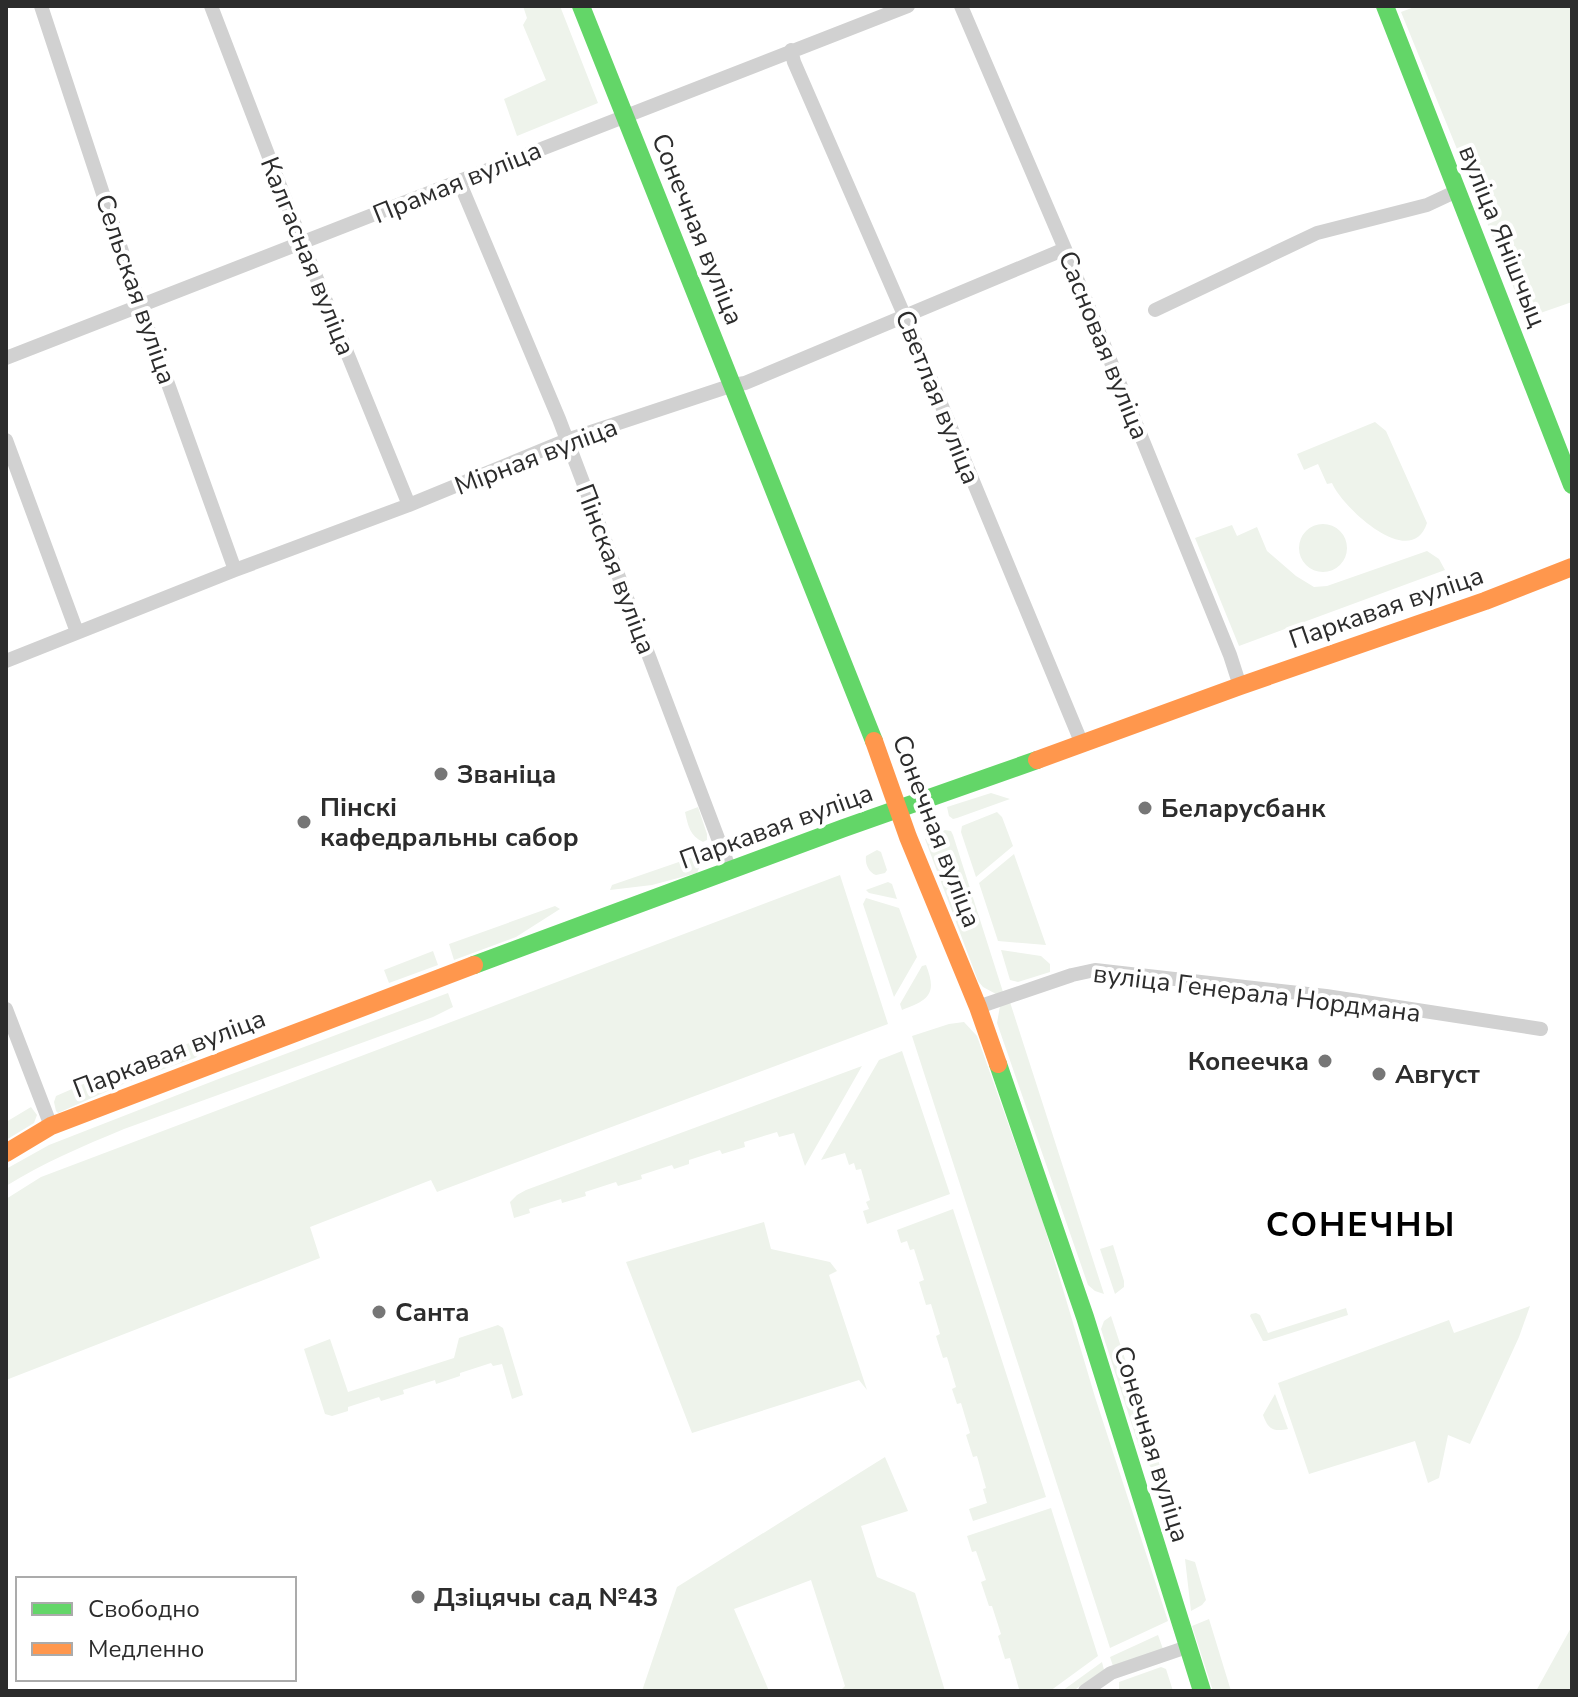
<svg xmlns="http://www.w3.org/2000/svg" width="1578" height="1697" font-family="'Nunito Sans',sans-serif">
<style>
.green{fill:#eef3eb}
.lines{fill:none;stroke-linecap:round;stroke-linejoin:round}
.street{stroke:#d1d1d1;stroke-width:14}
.fast{stroke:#63d668;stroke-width:18}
.slow{stroke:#ff974d;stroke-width:18}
.poi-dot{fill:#767676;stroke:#fff;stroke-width:3}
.labels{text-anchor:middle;stroke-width:8;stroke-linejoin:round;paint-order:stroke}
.street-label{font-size:26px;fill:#2c2c2c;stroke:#fff}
.poi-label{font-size:26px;font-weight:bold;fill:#2c2c2c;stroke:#fff;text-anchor:start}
.district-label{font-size:34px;font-weight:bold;letter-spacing:2px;fill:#000;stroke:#fff}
</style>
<rect width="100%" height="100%" fill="#fff"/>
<!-- green -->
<path class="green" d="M 523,6 L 560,6 L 598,103 L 517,136 L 504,99 L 546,80 L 523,25 L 527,18 Z
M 1417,6 L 1572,6 L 1572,302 L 1526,318 L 1401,12 Z
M 1375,422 L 1386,431 L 1427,523 C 1411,572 1342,507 1332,483 L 1327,484 L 1318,464 L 1304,470 L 1297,454 Z
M1299 548a24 24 0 1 1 48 0a24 24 0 1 1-48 0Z
M 1232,525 L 1237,536 L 1257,527 L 1267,551 L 1296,576 L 1314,587 L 1327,586 L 1427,551 L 1439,559 L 1445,570 L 1239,646 L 1195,538 Z
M 991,793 L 1010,799 L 957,818 L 953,819 L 949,816 L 947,807 Z
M 698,807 L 707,834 L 707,840 L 703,842 C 690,836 688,826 685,812 Z
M 997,812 L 1002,817 L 1013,846 L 976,877 L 961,832 L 962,826 Z
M 945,830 L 951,831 L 953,835 L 1003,992 L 996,994 L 983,987 L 978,981 L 925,839 Z
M 877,850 L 881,852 L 887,870 L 885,873 L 876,875 C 868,872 865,863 866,856 Z
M 705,853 L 697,873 L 652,885 L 610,890 L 612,885 Z
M 1014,854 L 1046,945 L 998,941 L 979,883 Z
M 840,875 L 888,1024 L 437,1192 L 431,1180 L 310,1227 L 320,1258 L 6,1380 L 6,1199 L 41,1177 Z
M 888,882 L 892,884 L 897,899 L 869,893 L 866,890 Z
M 866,898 L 899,908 L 917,957 L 894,997 L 863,904 Z
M 555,906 L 560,909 L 516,937 L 454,960 L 449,944 Z
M 1001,950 L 1041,956 L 1050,964 L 1050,972 L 1018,982 L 1010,980 Z
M 433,951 L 438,965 L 389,983 L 384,970 Z
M 926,965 C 937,993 930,1000 902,1010 L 900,1004 L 922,966 Z
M 448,993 L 453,1007 L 433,1017 L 124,1129 C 83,1146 43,1163 6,1186 L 6,1169 L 49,1145 L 221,1078 Z
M 1009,999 L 1104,1294 L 1095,1291 L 1088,1285 L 997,1023 L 1000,1006 Z
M 964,1022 L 977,1036 L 1043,1222 L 1095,1397 L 1168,1621 L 1110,1648 L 912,1036 L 949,1024 Z
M 200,1039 L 204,1050 L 195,1058 L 130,1081 L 58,1113 L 56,1111 L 54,1102 L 56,1096 L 104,1075 Z
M 902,1051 L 950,1194 L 867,1224 L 863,1211 L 869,1209 L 866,1202 L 870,1200 L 861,1169 L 856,1170 L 854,1163 L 849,1165 L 845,1153 L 821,1160 L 879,1060 Z
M 862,1066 L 805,1166 L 794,1133 L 779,1137 L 777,1132 L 744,1142 L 745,1147 L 722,1154 L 720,1150 L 689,1160 L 689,1164 L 674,1169 L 672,1165 L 641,1175 L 642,1179 L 618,1186 L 616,1182 L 585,1192 L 586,1196 L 562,1203 L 561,1199 L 529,1209 L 530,1213 L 514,1218 L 510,1202 L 517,1195 L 526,1190 Z
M 31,1107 L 37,1115 L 34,1123 L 6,1140 L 6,1122 Z
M 953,1209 L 1046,1497 L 973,1521 L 969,1509 L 987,1503 L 983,1489 L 986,1488 L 977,1456 L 973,1457 L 966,1435 L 970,1433 L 961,1403 L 957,1404 L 952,1389 L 956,1387 L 947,1357 L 943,1358 L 936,1336 L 940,1334 L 931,1304 L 926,1305 L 919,1282 L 924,1280 L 914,1249 L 910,1250 L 907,1241 L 901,1243 L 897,1230 Z
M 764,1222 L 771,1249 L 830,1262 L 837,1271 L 829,1275 L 867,1390 L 859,1380 L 692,1433 L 626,1262 Z
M 1113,1245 L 1124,1281 L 1124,1287 L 1115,1294 L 1100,1249 Z
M 1530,1306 L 1519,1337 L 1470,1444 L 1448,1435 L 1439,1478 L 1428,1483 L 1415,1441 L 1309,1474 L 1278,1383 L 1449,1320 L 1454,1333 Z
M 1346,1308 L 1348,1315 L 1266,1341 L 1263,1341 L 1250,1316 L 1251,1314 L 1256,1313 L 1260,1315 L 1268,1333 Z
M 1111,1316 L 1160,1466 L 1157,1475 L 1142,1456 L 1101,1329 L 1104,1321 Z
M 498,1325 L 503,1328 L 523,1395 L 512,1399 L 502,1364 L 493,1366 L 491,1363 L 460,1373 L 460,1376 L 436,1384 L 435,1380 L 403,1390 L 404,1394 L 381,1401 L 379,1397 L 348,1407 L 348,1411 L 332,1416 L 325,1414 L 304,1349 L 330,1339 L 348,1392 L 454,1358 L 459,1338 Z
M 1275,1394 L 1288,1429 C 1273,1432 1268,1429 1263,1415 Z
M 885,1457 L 908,1511 L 861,1526 L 877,1577 L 915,1593 L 945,1691 L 840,1691 L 845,1686 L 811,1580 L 734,1609 L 769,1691 L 642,1691 L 677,1587 Z
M 1051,1508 L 1098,1656 L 1050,1691 L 1016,1691 L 1019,1689 L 1010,1658 L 1005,1659 L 998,1636 L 1001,1634 L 992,1606 L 989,1606 L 981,1582 L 986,1580 L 976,1551 L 972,1552 L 967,1536 Z
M 1185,1559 L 1195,1562 L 1206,1600 L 1202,1605 L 1191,1611 Z
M 1209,1619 L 1231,1691 L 1213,1691 L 1192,1626 Z
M 1572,1626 L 1572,1691 L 1536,1691 Z
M 1158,1635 L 1163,1649 L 1113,1666 L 1110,1657 Z
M 1102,1662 L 1104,1670 L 1073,1691 L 1062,1691 Z
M 1161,1667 L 1166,1669 L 1173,1691 L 1119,1691 L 1119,1682 Z"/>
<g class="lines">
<!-- street -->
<path class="street" d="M 41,6 L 140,306 L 235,570
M 211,6 L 297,230 L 409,505
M 961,6 L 1065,249 L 1230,655 L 1240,686
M 791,50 L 794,62 L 905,317 L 1082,744
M 459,181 L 559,419 L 730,870
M 1155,310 L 1317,233 L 1427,205 L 1457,191
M 6,358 L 908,6
M 6,440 L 77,632
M 6,661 L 235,570 L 409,505 L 567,440 L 733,385 L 745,383 L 1065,249
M 978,1007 L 1072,975 L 1095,970 L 1326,996 L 1541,1029
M 6,1009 L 51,1126
M 1085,1691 L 1111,1673 L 1187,1647"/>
<!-- fast -->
<path class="fast" d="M 581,6 L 874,741
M 1385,6 L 1572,485
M 474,965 L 844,828 L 1037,760
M 998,1064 L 1085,1317 L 1202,1691"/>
<!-- slow -->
<path class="slow" d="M 874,741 L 908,837 L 978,1007 L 998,1064
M 1037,760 L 1240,686 L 1485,601 L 1572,567
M 6,1153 L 51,1126 L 474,965"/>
</g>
<!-- markers -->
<g class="poi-dot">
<circle cx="441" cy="774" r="8"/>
<circle cx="1145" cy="808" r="8"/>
<circle cx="304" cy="822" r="8"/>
<circle cx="1325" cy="1061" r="8"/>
<circle cx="1379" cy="1074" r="8"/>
<circle cx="379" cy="1312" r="8"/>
<circle cx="418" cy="1597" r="8"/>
</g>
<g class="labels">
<!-- street labels -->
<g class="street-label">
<text transform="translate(457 182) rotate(-22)" y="9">Прамая вуліца</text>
<text transform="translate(698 229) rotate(68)" y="9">Сонечная вуліца</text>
<text transform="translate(1503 236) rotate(68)" y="9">вуліца Янішчыц</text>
<text transform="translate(308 256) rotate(68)" y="9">Калгасная вуліца</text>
<text transform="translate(136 289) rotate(71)" y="9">Сельская вуліца</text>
<text transform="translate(1104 345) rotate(68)" y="9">Сасновая вуліца</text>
<text transform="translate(938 397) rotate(68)" y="9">Светлая вуліца</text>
<text transform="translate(536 456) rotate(-21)" y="9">Мірная вуліца</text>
<text transform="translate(616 569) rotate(69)" y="9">Пінская вуліца</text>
<text transform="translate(1386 607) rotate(-19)" y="9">Паркавая вуліца</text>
<text transform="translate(776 826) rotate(-20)" y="9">Паркавая вуліца</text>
<text transform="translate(937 831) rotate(69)" y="9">Сонечная вуліца</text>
<text transform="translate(1257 993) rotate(7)" y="9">вуліца Генерала Нордмана</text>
<text transform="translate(169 1053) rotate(-21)" y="9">Паркавая вуліца</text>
<text transform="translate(1152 1444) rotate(73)" y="9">Сонечная вуліца</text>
</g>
<!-- poi labels -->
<g class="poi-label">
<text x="457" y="783">Званіца</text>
<text x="320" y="816">Пінскі<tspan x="320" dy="30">кафедральны сабор</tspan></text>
<text x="1161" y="817">Беларусбанк</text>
<text x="1309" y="1070" text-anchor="end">Копеечка</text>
<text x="1395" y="1083">Август</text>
<text x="395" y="1321">Санта</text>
<text x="434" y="1606">Дзіцячы сад №43</text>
</g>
<!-- district labels -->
<g class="district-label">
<text x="1361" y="1236">СОНЕЧНЫ</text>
</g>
</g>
<!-- border -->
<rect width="1578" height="1697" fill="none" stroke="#2c2c2c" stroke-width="16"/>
<!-- legend -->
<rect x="16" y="1577" width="280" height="104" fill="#ffffff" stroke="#ababab" stroke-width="2"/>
<rect x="32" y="1603" width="40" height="12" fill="#63d668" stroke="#ababab" stroke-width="2"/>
<text x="88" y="1617" font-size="24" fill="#2c2c2c">Свободно</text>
<rect x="32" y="1643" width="40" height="12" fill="#ff974d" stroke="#ababab" stroke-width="2"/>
<text x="88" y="1657" font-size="24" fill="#2c2c2c">Медленно</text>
</svg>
